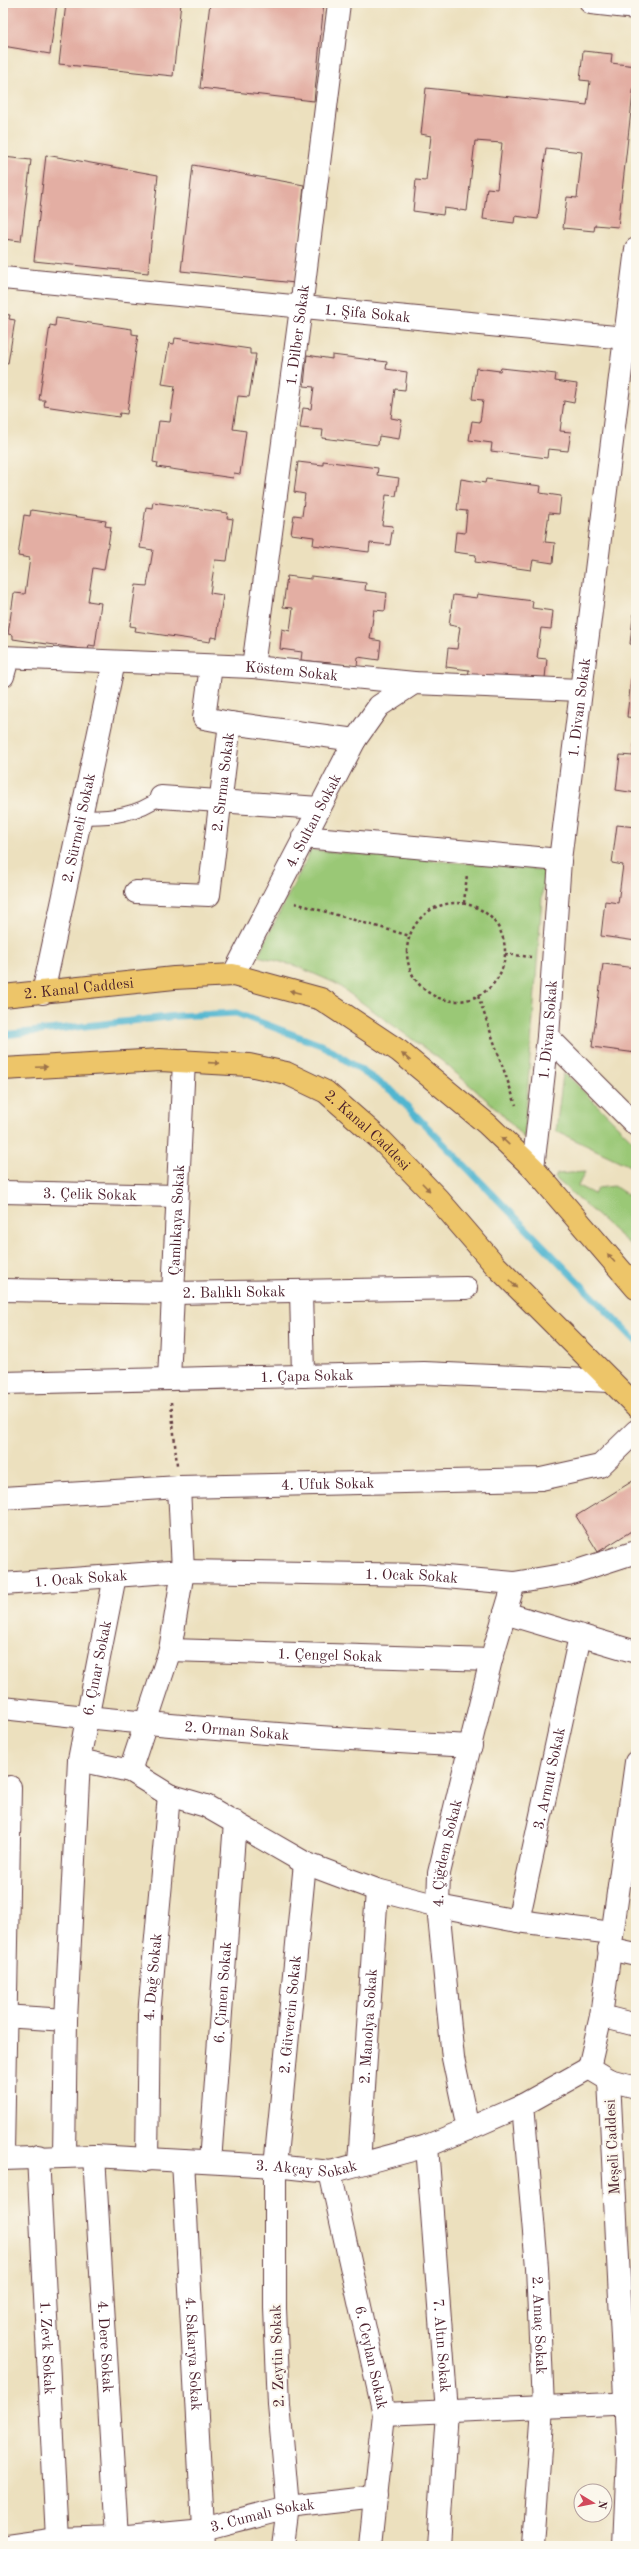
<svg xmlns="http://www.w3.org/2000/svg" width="639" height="2549" font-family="'Old Standard TT',serif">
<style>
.green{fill:#9ac876;stroke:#727450}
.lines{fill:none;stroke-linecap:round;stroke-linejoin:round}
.stream{stroke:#51b6d0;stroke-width:7}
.building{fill:#e3aea3}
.service-casing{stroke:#623c41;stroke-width:15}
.minor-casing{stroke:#623c41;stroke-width:24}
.primary-casing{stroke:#623c41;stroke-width:24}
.path{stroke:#623c41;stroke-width:2.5;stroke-dasharray:3 3;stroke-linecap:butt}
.service{stroke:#fff;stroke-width:13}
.minor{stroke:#fff;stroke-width:22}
.primary{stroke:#edc569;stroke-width:22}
.oneway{fill:#9c724a}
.labels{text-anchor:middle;stroke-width:4;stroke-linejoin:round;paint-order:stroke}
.street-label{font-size:15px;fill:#4a1f2b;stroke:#fbf7ec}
</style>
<rect width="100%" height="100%" fill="#fbf7ec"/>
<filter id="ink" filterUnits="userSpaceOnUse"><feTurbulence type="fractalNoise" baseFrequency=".025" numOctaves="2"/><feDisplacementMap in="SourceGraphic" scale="8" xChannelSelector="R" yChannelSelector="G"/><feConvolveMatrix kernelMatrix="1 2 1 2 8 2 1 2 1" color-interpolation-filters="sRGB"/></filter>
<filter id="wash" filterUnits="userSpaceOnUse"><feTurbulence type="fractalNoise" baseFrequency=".012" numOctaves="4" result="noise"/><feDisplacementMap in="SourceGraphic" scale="16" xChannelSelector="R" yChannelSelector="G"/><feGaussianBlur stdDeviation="0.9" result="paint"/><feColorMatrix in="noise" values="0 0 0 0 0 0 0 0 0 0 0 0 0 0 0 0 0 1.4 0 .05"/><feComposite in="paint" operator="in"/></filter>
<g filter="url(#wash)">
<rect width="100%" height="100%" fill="#ece0be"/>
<!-- green -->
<path class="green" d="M 311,850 L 544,870 L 524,1138 L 497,1109 L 442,1061 L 335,983 L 296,966 L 258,956 Z
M 563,1074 L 568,1076 L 636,1144 L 636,1169 L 556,1131 Z
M 585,1172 L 578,1186 L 594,1194 L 598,1188 L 614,1186 L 634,1199 L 636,1191 L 636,1250 L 555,1178 L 557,1174 Z"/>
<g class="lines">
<!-- stream -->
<path class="stream" d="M 3,1035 L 177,1016 L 236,1013 L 326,1047 L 392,1091 L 636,1341"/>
</g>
<g id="blocks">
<!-- building -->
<path class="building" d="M 3,3 L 57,3 L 50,54 L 3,46 Z
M 66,3 L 181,3 L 173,76 L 59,64 Z
M 210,3 L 324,3 L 314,101 L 200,88 Z
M 583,51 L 612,54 L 611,63 L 636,66 L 618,227 L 595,225 L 594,231 L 563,228 L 567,197 L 577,198 L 582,152 L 546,148 L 538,219 L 515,216 L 514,223 L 483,219 L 487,188 L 497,189 L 502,143 L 475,141 L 467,211 L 444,208 L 443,215 L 413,211 L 416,180 L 426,181 L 431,136 L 421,134 L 426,88 L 587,105 L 590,81 L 580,80 Z
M 46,155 L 158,175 L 148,273 L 34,261 Z
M 3,157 L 31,160 L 21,241 L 3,239 Z
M 193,165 L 304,185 L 295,283 L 181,271 Z
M 3,314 L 10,315 L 9,319 L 15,320 L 8,363 L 3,362 Z
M 56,318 L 132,329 L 132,334 L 138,335 L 127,414 L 120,413 L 119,417 L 44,406 L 45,400 L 39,400 L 50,325 L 55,326 Z
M 175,338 L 250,349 L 250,354 L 256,354 L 249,397 L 238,396 L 233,429 L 246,431 L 240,474 L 234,473 L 233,478 L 157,467 L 158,463 L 153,462 L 159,421 L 170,422 L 175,386 L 162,384 L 169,343 L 174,344 Z
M 307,355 L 332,359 L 332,355 L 387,362 L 386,369 L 407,372 L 405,390 L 395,389 L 391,418 L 402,420 L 399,439 L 379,436 L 378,445 L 322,438 L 323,430 L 300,428 L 303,408 L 311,409 L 314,387 L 304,386 Z
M 476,368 L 500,371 L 501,368 L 556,374 L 555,381 L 577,384 L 574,403 L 564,401 L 560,431 L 571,432 L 568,451 L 548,449 L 547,458 L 491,451 L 492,443 L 469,440 L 472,421 L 480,422 L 483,400 L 472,399 Z
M 323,461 L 378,468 L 377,475 L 399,478 L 396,496 L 386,495 L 382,525 L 393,526 L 390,545 L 370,543 L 369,552 L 313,545 L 314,537 L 291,534 L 294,515 L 302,516 L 305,494 L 294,492 L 298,462 L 323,465 Z
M 461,479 L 485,483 L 486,479 L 541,486 L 540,493 L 561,496 L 559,514 L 549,513 L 545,542 L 555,543 L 553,563 L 533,560 L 531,570 L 475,562 L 476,555 L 454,552 L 456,532 L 465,533 L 467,511 L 457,510 Z
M 153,502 L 228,513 L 227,518 L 233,519 L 227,561 L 215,560 L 210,593 L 223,595 L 217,638 L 211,637 L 210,642 L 135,631 L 136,627 L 130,626 L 136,585 L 147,586 L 153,550 L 140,548 L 146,507 L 152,508 Z
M 31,510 L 106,521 L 105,526 L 111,527 L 104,570 L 93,568 L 88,601 L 101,603 L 95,646 L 89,645 L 88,650 L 13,639 L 13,635 L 8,634 L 14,593 L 25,594 L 30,558 L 18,556 L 24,515 L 30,516 Z
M 287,576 L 311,579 L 311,576 L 366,583 L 365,590 L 387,593 L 385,611 L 374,610 L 370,639 L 381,641 L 379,660 L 358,657 L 357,666 L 301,660 L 302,652 L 280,649 L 282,629 L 290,631 L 293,608 L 283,607 Z
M 478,594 L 533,601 L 532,608 L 553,611 L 551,629 L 541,628 L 537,658 L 547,659 L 545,678 L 525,676 L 523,685 L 468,678 L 469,670 L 446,667 L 448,648 L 457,649 L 460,627 L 449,625 L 453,595 L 477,598 Z
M 634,609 L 636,609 L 636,645 L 630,644 Z
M 631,679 L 636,679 L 636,718 L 627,717 Z
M 635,738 L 636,793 L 616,790 L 620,755 L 633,756 Z
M 617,825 L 636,827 L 636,941 L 601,936 L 605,901 L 618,903 L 623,865 L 612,863 Z
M 603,964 L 636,968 L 636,1053 L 592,1047 Z
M 636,1479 L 636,1528 L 598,1552 L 576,1516 Z"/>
</g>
</g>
<g filter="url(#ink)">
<use href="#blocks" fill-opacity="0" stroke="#623c41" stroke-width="1"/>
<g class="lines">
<!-- service casing -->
<g class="service-casing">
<path id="service" d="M 81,817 C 111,818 136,815 161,797"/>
</g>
<!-- minor casing -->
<g class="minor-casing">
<g id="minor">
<path d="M 591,3 L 636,8"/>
<path id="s1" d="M 3,278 L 636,339"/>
<path id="s2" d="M 3,657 L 253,667 L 414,683 L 580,690"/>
<path d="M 211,666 L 204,718 L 230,723"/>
<path id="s3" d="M 253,667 L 301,308 L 339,3"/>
<path d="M 3,676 L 8,658"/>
<path d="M 161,797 L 319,808"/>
<path d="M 303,837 L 560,860"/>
<path id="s4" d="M 136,892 L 209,895 L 230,723 L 355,740"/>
<path id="s5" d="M 233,975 L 355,740 L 379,706 L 414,683"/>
<path id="s6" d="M 43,993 L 114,662"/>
<path d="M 548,1037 L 636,1125"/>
<path id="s7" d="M 533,1168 L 548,1037 L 560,860 L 636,249"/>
<path id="s8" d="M 3,1192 L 177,1196"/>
<path id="s9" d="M 3,1290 L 173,1293 L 466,1288"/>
<path d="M 301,1291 L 303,1376"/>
<path id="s10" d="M 169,1379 L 184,1061"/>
<path id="s11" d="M 3,1383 L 424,1373 L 611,1381"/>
<path id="s12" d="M 3,1498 L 179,1487 L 541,1479 L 600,1466 L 636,1431"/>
<path id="s13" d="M 3,1584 L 183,1571 L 423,1575 L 514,1583 L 568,1574 L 636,1552"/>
<path d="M 505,1613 L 636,1652"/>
<path id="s14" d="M 170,1650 L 491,1660"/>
<path id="s15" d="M 3,1708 C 159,1726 314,1738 471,1746"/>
<path d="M 79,1760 L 130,1771 L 169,1795 L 206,1806 L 305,1863 L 377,1890 L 438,1906 L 518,1921 L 612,1933"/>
<path d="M 130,1771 L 170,1650 L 183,1571 L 179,1487"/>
<path id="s16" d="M 518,1921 L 580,1636"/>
<path d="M 609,1949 L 636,1955"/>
<path d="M 3,2016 L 66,2020"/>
<path d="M 601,2016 L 636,2025"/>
<path d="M 609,2080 L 636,2087"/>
<path id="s17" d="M 523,2105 L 537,2267 L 543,2407 L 533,2546"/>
<path id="s18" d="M 468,2129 L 453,2058 L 438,1906 L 439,1873 L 491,1660 L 514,1583"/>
<path id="s19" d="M 427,2146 L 447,2412 L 438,2546"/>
<path d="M 3,2150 L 10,1787"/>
<path id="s20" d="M 64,2155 L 66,2020 L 79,1760 L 115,1576"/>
<path id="s21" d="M 38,2156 L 57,2539"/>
<path id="s22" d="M 94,2156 L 117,2537"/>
<path id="s23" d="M 3,2159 L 94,2156 L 275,2166 L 330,2172 L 427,2146 L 468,2129 L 523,2105 L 589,2068"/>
<path id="s24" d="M 147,2160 L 149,2014 L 169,1795"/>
<path id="s25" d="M 183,2161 L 204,2546"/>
<path id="s26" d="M 210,2162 L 235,1822"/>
<path id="s27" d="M 359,2163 L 377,1890"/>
<path id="s28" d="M 330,2172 L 384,2414 L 370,2546"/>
<path d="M 384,2414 L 636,2403"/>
<path id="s29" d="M 7,2546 L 57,2539 L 117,2537 L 203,2529 L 288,2507 L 376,2497"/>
<path id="s30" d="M 283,2546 L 288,2507 L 279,2405 L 275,2308 L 275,2166 L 305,1863"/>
<path d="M 624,2546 L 628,2457 L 609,2080 L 589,2068 L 601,2016 L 636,1762"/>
</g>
</g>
<!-- primary casing -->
<g class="primary-casing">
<g id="primary">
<path id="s31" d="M 3,996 L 174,978 L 233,975 L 321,999 L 399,1051 L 487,1124 L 533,1168 L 636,1288"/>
<path id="s32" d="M 3,1069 L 160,1060 L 249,1065 L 286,1073 L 326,1092 L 382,1141 L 439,1200 L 495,1265 L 636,1406"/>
</g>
</g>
<!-- path -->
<path class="path" d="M 295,903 L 410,936
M 464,903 L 467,874
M407 952a49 49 0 1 1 98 0a49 49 0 1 1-98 0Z
M 505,954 L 531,957
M 478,996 L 516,1105
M 171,1402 L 177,1465"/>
<!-- service -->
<use href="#service" class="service"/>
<!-- minor -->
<use href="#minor" class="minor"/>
<!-- primary -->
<use href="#primary" class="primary"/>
</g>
<!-- one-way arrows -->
<defs><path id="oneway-solid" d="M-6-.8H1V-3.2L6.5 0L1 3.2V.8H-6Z"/></defs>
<g class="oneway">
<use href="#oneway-solid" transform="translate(295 992) rotate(-165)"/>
<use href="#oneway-solid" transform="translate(406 1057) rotate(-141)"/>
<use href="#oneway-solid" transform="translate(214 1063) rotate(4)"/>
<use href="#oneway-solid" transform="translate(42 1067) rotate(-3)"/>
<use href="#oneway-solid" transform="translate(505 1141) rotate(-136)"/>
<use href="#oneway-solid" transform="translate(426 1187) rotate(46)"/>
<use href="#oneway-solid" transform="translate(611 1258) rotate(-131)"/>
<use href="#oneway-solid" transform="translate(513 1284) rotate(46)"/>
</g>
</g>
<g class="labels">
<!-- street labels -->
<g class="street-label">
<text dy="5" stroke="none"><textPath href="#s1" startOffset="366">1. Şifa Sokak</textPath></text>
<text dy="5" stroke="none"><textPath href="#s3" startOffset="335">1. Dilber Sokak</textPath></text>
<text dy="5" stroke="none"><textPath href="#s2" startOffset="289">Köstem Sokak</textPath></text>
<text dy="5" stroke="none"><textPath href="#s7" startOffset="463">1. Divan Sokak</textPath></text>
<text dy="5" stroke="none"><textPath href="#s4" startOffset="187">2. Sırma Sokak</textPath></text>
<text dy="5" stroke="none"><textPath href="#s5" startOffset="174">4. Sultan Sokak</textPath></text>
<text dy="5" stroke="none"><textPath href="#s6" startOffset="169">2. Sürmeli Sokak</textPath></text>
<text dy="5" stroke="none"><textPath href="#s31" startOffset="76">2. Kanal Caddesi</textPath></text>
<text dy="5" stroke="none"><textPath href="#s7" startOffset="139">1. Divan Sokak</textPath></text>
<text dy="5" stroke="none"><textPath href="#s32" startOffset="385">2. Kanal Caddesi</textPath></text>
<text dy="5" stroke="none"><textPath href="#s8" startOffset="87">3. Çelik Sokak</textPath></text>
<text dy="5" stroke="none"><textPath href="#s10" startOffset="159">Çamlıkaya Sokak</textPath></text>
<text dy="5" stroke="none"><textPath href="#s9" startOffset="231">2. Balıklı Sokak</textPath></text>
<text dy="5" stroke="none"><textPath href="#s11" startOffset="304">1. Çapa Sokak</textPath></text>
<text dy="5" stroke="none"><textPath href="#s12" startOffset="325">4. Ufuk Sokak</textPath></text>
<text dy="5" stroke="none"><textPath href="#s13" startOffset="409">1. Ocak Sokak</textPath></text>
<text dy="5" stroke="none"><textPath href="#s13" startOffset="78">1. Ocak Sokak</textPath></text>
<text dy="5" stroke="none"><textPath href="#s14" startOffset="160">1. Çengel Sokak</textPath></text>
<text dy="5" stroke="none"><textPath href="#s20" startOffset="489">6. Çınar Sokak</textPath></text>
<text dy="5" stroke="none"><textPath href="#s15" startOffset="235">2. Orman Sokak</textPath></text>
<text dy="5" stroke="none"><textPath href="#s16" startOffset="146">3. Armut Sokak</textPath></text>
<text dy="5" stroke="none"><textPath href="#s18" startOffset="279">4. Çiğdem Sokak</textPath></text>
<text dy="5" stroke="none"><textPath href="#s24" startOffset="183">4. Dağ Sokak</textPath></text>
<text dy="5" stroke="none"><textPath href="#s26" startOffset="170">6. Çimen Sokak</textPath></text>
<text dy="5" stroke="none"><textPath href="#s30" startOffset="533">2. Güvercin Sokak</textPath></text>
<text dy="5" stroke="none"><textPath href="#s27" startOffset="137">2. Manolya Sokak</textPath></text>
<text transform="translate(612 2147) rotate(-93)" y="5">Meşeli Caddesi</text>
<text dy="5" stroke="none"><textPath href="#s23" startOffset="304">3. Akçay Sokak</textPath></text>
<text dy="5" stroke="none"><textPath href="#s17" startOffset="221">2. Amaç Sokak</textPath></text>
<text dy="5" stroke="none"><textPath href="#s22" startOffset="191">4. Dere Sokak</textPath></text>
<text dy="5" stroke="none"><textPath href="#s19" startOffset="200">7. Altın Sokak</textPath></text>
<text dy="5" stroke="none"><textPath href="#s21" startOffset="192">1. Zevk Sokak</textPath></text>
<text dy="5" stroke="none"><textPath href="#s25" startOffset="193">4. Sakarya Sokak</textPath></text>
<text transform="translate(277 2356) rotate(-92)" y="5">2. Zeytin Sokak</text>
<text dy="5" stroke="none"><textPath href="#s28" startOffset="190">6. Ceylan Sokak</textPath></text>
<text dy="5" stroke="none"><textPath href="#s29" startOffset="258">3. Cumalı Sokak</textPath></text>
</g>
</g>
<!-- margin -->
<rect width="639" height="2549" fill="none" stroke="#fbf7ec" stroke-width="16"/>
<!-- north arrow -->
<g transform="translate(593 2503) rotate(100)"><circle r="19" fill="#fbf7ec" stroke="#b4a19f"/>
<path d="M0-3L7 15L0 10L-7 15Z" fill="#d1495b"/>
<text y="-6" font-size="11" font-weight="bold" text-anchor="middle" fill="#4a1f2b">N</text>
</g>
</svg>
